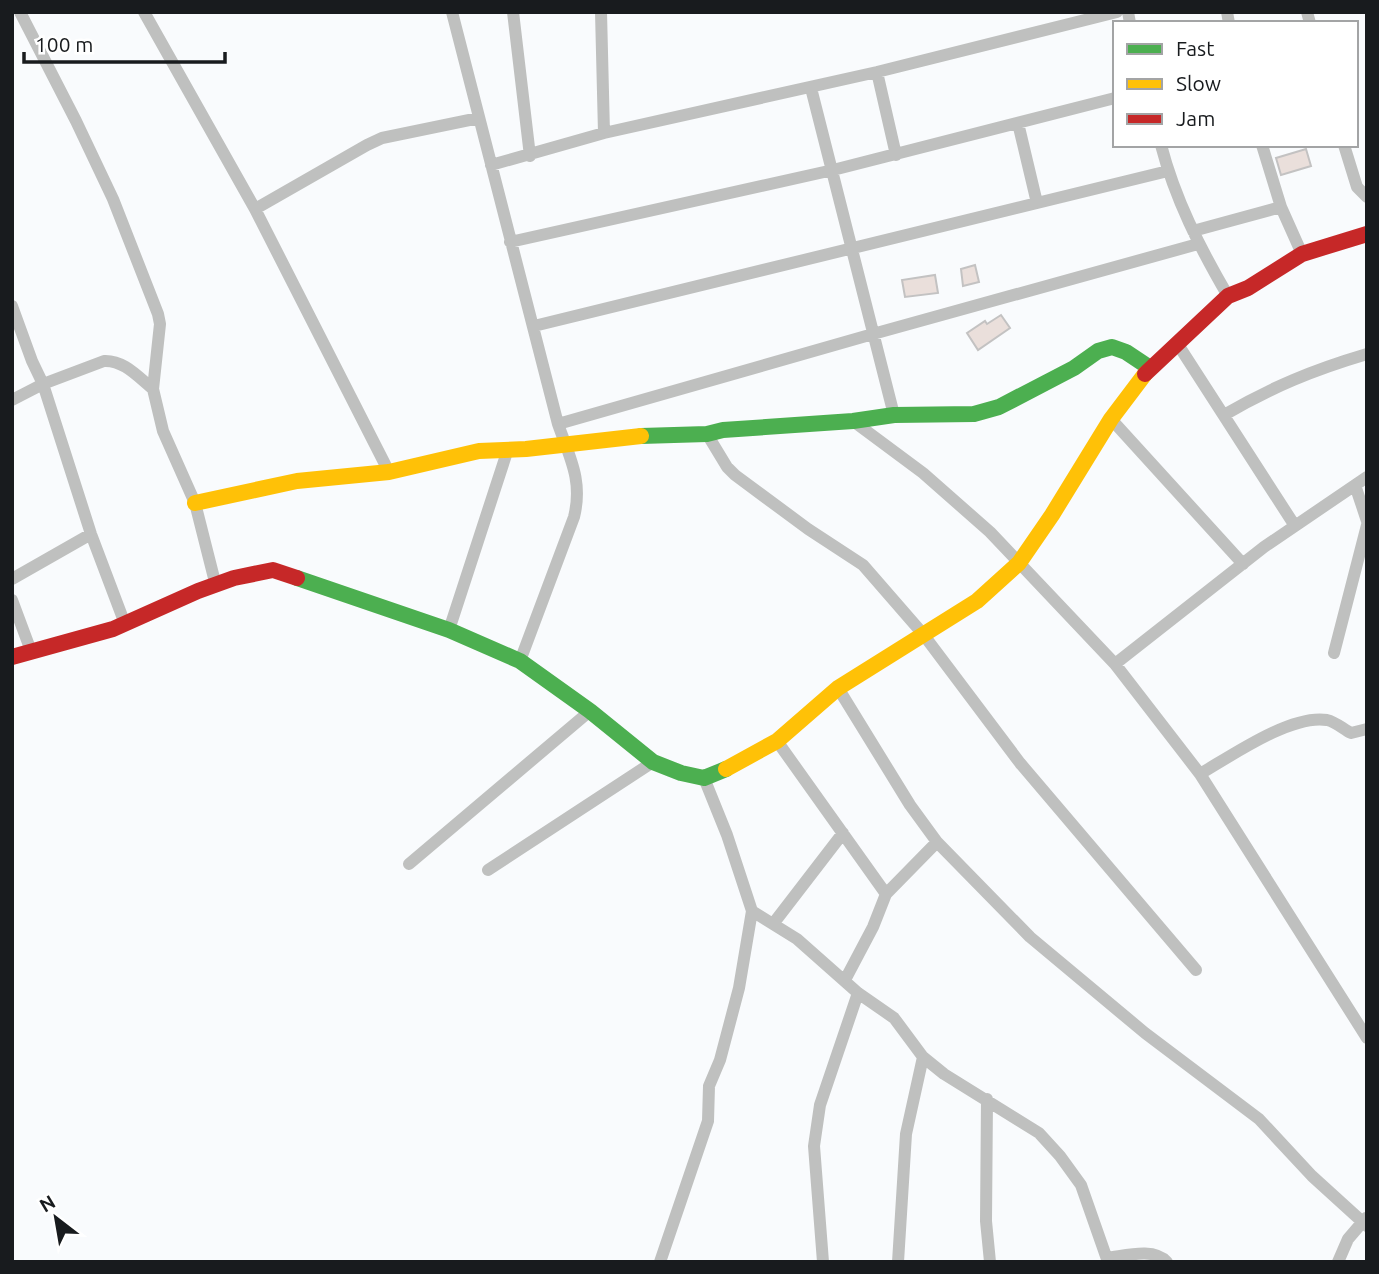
<svg xmlns="http://www.w3.org/2000/svg" width="1379" height="1274" font-family="Ubuntu,sans-serif">
<style>
.building{fill:#eadfdb;stroke:#c3c2c2;stroke-width:2}
.lines{fill:none;stroke-linecap:round;stroke-linejoin:round}
.street{stroke:#bfc0bf;stroke-width:12}
.fast{stroke:#4caf50;stroke-width:16}
.slow{stroke:#ffc107;stroke-width:16}
.jam{stroke:#c62828;stroke-width:16}
</style>
<rect width="100%" height="100%" fill="#f9fbfd"/>
<!-- building -->
<path class="building" d="M 1306,149 L 1311,166 L 1281,175 L 1276,158 Z
M 975,265 L 979,282 L 963,286 L 961,269 Z
M 935,275 L 938,293 L 905,297 L 902,280 Z
M 1001,315 L 1010,328 L 978,350 L 967,333 L 985,321 L 987,324 Z"/>
<g class="lines">
<!-- street -->
<path class="street" d="M 20,12 L 76,121 L 113,199 L 158,314 L 160,324 L 153,389 L 163,431 L 195,503 L 215,582
M 144,12 L 255,209 L 389,472
M 452,12 L 558,424 C 570,458 583,481 574,517 L 520,661
M 513,12 L 530,156
M 601,12 L 604,133
M 1128,12 L 1130,23
M 1227,12 L 1229,23
M 1307,12 L 1310,23
M 877,72 L 896,155
M 811,88 L 894,415
M 1018,123 L 1037,203
M 1161,145 C 1175,199 1200,248 1228,296
M 1262,145 L 1281,207 L 1302,254
M 1344,145 L 1357,187 L 1367,197
M 491,165 L 604,133 L 877,72 L 1117,12
M 255,209 L 367,145 L 382,138 L 479,118
M 1193,231 L 1281,207
M 510,242 L 833,170 L 1115,98
M 12,306 L 32,361 L 43,384 L 12,400
M 534,326 L 1168,171
M 1177,343 L 1295,526
M 1224,415 C 1272,387 1313,370 1367,354
M 1111,419 L 1243,564
M 853,421 L 923,473 L 990,532 L 1115,664 L 1200,774 L 1367,1038
M 558,424 L 873,334 L 1198,244
M 707,434 L 727,467 L 735,475 L 808,529 L 863,565 L 923,634 L 1020,763 L 1196,970
M 1355,485 L 1367,521
M 12,579 L 91,534
M 12,600 L 31,651
M 125,624 L 91,534 L 43,384 L 104,361 C 124,360 138,377 153,389
M 449,630 L 508,449
M 1334,653 L 1367,525
M 1115,664 L 1264,547 L 1367,477
M 838,688 L 910,805 L 937,842 L 1030,937 L 1145,1033 L 1259,1119 L 1312,1176 L 1367,1226
M 777,741 L 886,894
M 1200,774 C 1231,756 1291,714 1327,720 C 1336,722 1343,729 1351,733 L 1367,729
M 409,864 L 590,711
M 488,870 L 653,762
M 752,911 L 797,939 L 858,993 L 894,1018 L 923,1057 L 944,1074 L 1039,1133 L 1060,1156 L 1081,1185 L 1108,1262
M 773,924 L 843,833
M 845,980 L 873,927 L 886,894 L 937,842
M 987,1099 L 986,1221 L 990,1262
M 1107,1258 C 1125,1256 1153,1247 1167,1262
M 660,1262 L 708,1121 L 709,1086 L 720,1060 L 739,988 L 752,911 L 727,835 L 704,778
M 823,1262 L 814,1146 L 820,1105 L 858,993
M 898,1262 L 906,1134 L 923,1057
M 1338,1262 L 1348,1239 L 1366,1218"/>
<!-- fast -->
<path class="fast" d="M 641,436 L 707,434 L 723,430 L 853,421 L 894,415 L 974,414 L 999,407 L 1074,368 L 1098,351 L 1112,347 L 1126,352 L 1150,368
M 297,578 L 449,630 L 520,661 L 590,711 L 653,762 L 681,773 L 704,778 L 726,769"/>
<!-- slow -->
<path class="slow" d="M 195,503 L 297,481 L 389,472 L 479,451 L 526,449 L 641,436
M 726,769 L 777,741 L 838,688 L 977,601 L 1019,563 L 1052,515 L 1111,419 L 1145,374"/>
<!-- jam -->
<path class="jam" d="M 1145,374 L 1228,296 L 1248,288 L 1302,254 L 1367,234
M 12,657 L 113,629 L 198,591 L 234,578 L 273,570 L 297,578"/>
</g>
<!-- border -->
<rect width="1379" height="1274" fill="none" stroke="#181b1e" stroke-width="28"/>
<!-- legend -->
<rect x="1113" y="21" width="245" height="126" fill="#ffffff" stroke="#a3a4a5" stroke-width="2"/>
<rect x="1127" y="44" width="35" height="10" fill="#4caf50" stroke="#a3a4a5" stroke-width="2"/>
<text x="1176" y="56" font-size="21" fill="#181b1e">Fast</text>
<rect x="1127" y="79" width="35" height="10" fill="#ffc107" stroke="#a3a4a5" stroke-width="2"/>
<text x="1176" y="91" font-size="21" fill="#181b1e">Slow</text>
<rect x="1127" y="114" width="35" height="10" fill="#c62828" stroke="#a3a4a5" stroke-width="2"/>
<text x="1176" y="126" font-size="21" fill="#181b1e">Jam</text>
<!-- north arrow -->
<g transform="translate(56 1218) rotate(329)" stroke="#ffffff" stroke-width="5" paint-order="stroke">
<path d="M0-5L12 26L0 18L-12 26Z" fill="#181b1e"/>
<text y="-10" font-size="19" font-weight="bold" text-anchor="middle" fill="#181b1e">N</text>
</g>
<!-- scale -->
<path d="M24 52v10h201v-10" fill="none" stroke="#181b1e" stroke-width="3.5"/>
<text x="35" y="52" font-size="21" fill="#181b1e" stroke="#ffffff" stroke-width="5" paint-order="stroke">100 m</text>
</svg>
